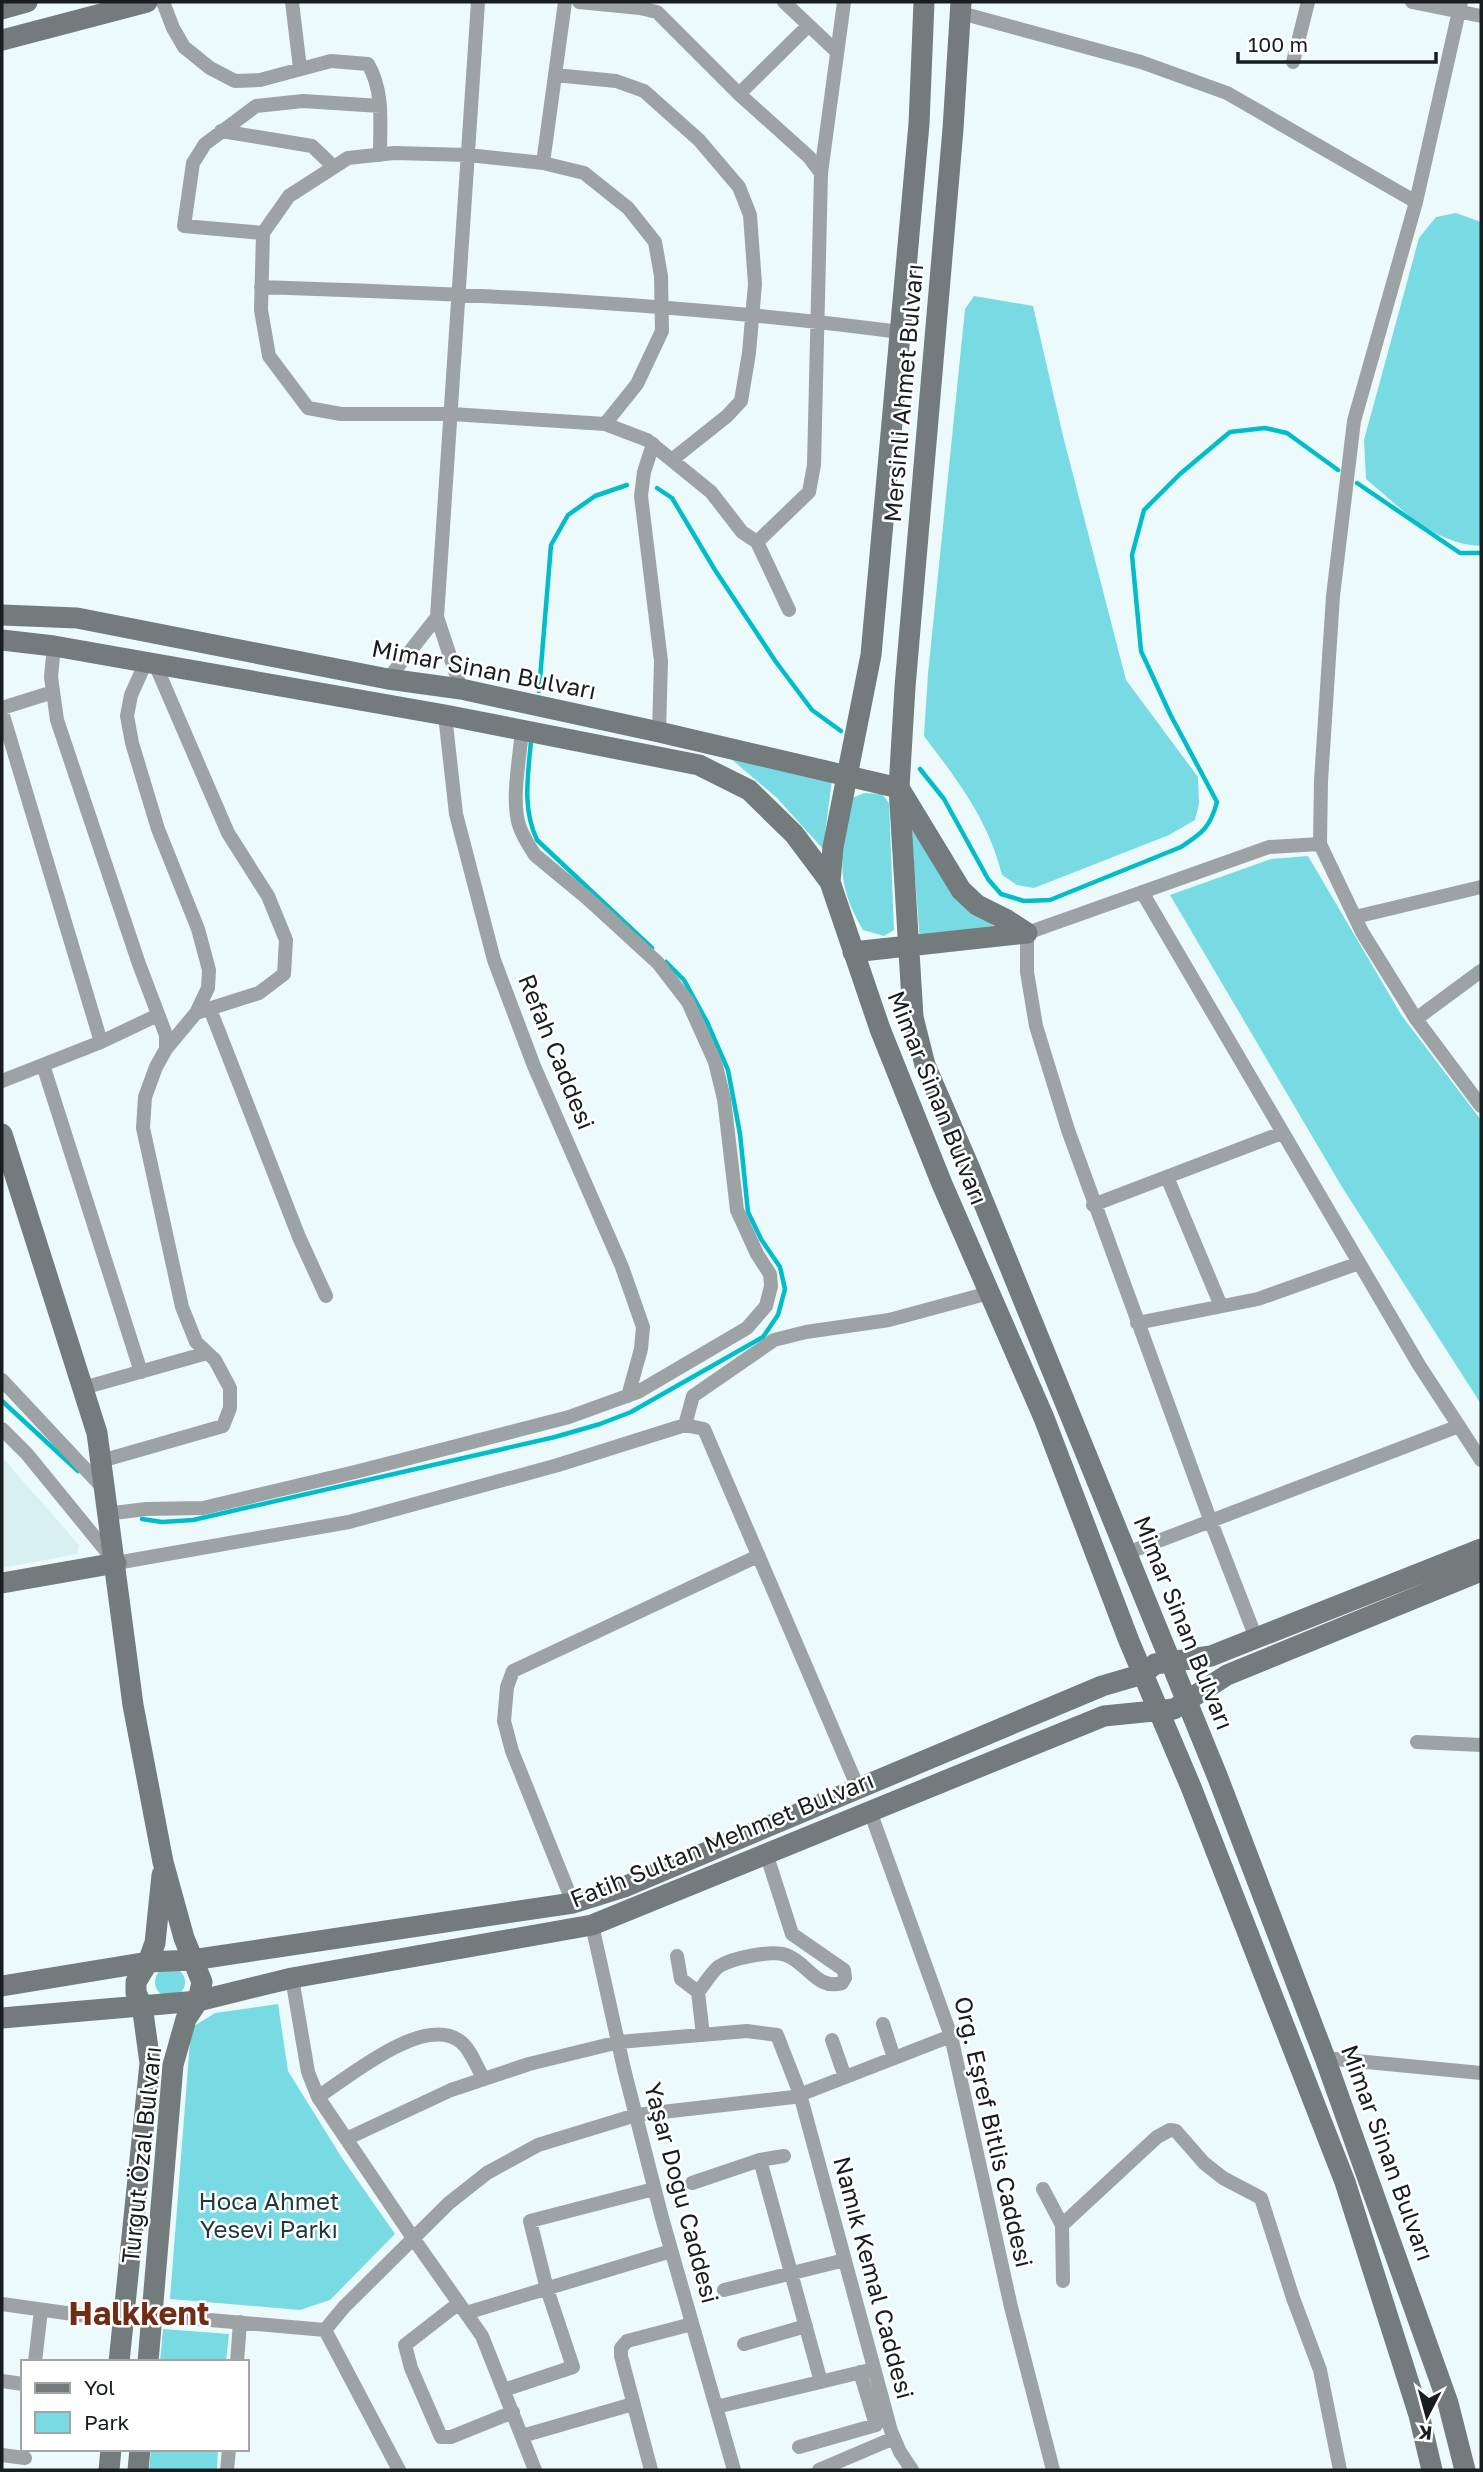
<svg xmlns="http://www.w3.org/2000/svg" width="1483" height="2472" font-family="'Golos Text',sans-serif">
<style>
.built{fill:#d9f0f3}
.green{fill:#78dae3}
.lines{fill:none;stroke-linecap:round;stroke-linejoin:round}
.stream{stroke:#00bdc9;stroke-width:4.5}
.street{stroke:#9da3a4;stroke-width:14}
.secondary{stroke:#737b7c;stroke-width:21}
.labels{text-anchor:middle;stroke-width:5;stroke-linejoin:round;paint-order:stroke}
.street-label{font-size:24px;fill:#181d1d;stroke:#fff}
.park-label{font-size:24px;fill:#1f383a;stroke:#fff}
.district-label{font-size:32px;font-weight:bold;fill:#6f2d16;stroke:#fff}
</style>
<rect width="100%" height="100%" fill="#ecfafc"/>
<!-- built -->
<path class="built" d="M 2,1457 L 79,1545 L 77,1554 L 2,1568 Z"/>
<!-- green -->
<path class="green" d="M 1456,213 L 1481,222 L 1481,546 C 1433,544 1401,508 1366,479 L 1364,440 L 1419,238 L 1436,217 Z
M 974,296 L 1033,306 L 1063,436 L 1126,680 L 1198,777 L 1199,804 L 1195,820 L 1169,835 L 1034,888 L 1017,885 L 1002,875 C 988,819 958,781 924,736 L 928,674 L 965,309 Z
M 730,758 L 832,780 L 823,849 L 777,798 Z
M 864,793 L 882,794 L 889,803 L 894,930 L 884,936 L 863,930 C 833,879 842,854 850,799 Z
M 911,826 L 952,895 L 1001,931 L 920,941 Z
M 1308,856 L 1402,1016 L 1481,1120 L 1481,1404 L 1342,1187 L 1170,895 L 1271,859 Z
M155 1982a15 15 0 1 1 30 0a15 15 0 1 1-30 0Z
M 278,2004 L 288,2071 L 342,2158 L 395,2234 L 330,2300 L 300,2310 L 170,2299 L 191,2028 L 215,2013 Z
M 163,2329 L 229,2334 L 226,2362 L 160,2362 Z
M 151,2449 L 218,2449 L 217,2470 L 149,2470 Z"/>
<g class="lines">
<!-- stream -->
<path class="stream" d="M 1357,483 L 1460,553 L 1481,553
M 657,488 L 672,498 L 715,570 L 776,662 L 812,710 L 841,731
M 539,691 L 551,545 L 568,515 L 595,496 L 627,485
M 531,741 C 528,776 522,808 537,840 L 652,948
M 920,769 L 944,799 L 988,879 L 1001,894 L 1024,901 L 1050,900 L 1181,847 C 1202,833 1210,828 1217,802 L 1170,714 L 1141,651 L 1132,555 L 1144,510 L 1180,474 L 1230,432 L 1265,428 L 1287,433 L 1338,470
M 2,1401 L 78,1471
M 142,1519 L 162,1522 L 193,1520 L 555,1437 L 600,1424 L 631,1412 L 763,1337 L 778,1315 L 785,1289 L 780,1267 L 761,1239 L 748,1212 L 740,1134 L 728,1070 L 707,1022 L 684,980 L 666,962"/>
<!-- street -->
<path class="street" d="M 163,2 L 173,28 L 184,47 L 210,68 L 235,81 L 260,80 L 331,61 L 368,64 C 384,91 380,124 380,155
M 292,2 L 300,68
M 579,2 L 640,8 L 657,12 L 739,94 L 809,157 L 821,173 L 814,465 L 809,492 L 757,542
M 784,2 L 837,52
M 1412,2 L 1481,16
M 1461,2 L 1416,202 L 1354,421 L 1333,596 L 1321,781 L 1320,844 L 1362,932 L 1416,1019 L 1481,1106
M 961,13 L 1141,62 L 1227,93 L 1416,202
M 1293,62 L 1308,2
M 555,75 L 616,81 L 644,91 L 699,140 L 739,187 L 750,215 L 755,284 L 749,353 L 741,401 L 727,416 L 673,459
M 739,94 L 808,26
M 221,131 L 312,146 L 334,167
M 543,163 L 565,2
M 821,173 L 844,2
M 263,233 L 184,226 L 193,163 L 205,144 L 256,106 L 303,101 L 380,106
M 261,287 C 475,294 689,304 900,332
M 605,424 L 637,384 L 662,331 L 661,276 L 655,242 L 628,208 L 584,173 L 543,163 L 468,155 L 394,153 L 348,158 L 289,196 L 263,233 L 261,310 L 269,356 L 308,408 L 341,414 L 451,414 L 605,424 L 647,440 L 711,492 L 742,532 L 757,542 L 789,610
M 653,444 L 644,472 L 641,496 L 661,661 L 659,732
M 54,646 L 51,677 L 57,720 L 139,964 L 166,1035 L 166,1049 L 156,1067 L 145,1097 L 143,1128 L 182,1307 L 196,1342 L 215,1360 L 230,1388 L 230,1408 L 223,1426 L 101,1461
M 146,662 L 131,695 L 127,716 L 132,743 L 158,829 L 198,929 L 209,970 L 208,988 L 196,1013 L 166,1049
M 155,664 L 228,833 L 268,896 L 286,940 L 284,974 L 259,993 L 196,1013
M 388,679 L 437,617
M 461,689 L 437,617 L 478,2
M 2,708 L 53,692
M 2,712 L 101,1042
M 445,715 L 456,814 L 494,960 L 534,1066 L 622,1267 L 643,1327 L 641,1349 L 628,1396
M 1142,892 L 1419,1365 L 1481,1460
M 1355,917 L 1481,887
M 210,1009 L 299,1237 L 326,1296
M 1416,1019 L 1481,971
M 43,1065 L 141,1372
M 2,1081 L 101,1042 L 158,1015
M 1167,1177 L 1221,1306
M 1093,1205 L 1282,1133
M 1137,1323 L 1258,1299 L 1359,1263
M 2,1380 L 104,1489
M 83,1388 L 207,1353
M 685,1425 L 693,1396 L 774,1340 L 806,1332 L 889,1320 L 989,1293
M 2,1429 L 27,1454 L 116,1563 L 349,1522 L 558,1465 L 685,1425 L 704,1429 L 859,1790
M 106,1514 L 146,1509 L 203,1508 L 355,1472 L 569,1417 L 638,1392 L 747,1328 L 766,1306 L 771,1286 L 770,1274 L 757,1254 L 737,1210 L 724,1099 L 715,1062 L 688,1002 L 658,963 L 587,898 L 535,855 C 529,846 522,835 519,825 C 511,799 520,757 522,730
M 1127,1553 L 1459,1426
M 1256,1638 L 1211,1522 L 1068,1130 L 1036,1026 L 1027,972 L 1027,933 L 1269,847 L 1320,844
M 1417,1742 L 1481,1745
M 870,1811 L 951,2036 L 1011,2307 L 1053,2470
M 573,1903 L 512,1751 L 504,1721 L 507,1687 L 513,1671 L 758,1556
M 592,1925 L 624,2069 L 662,2218 L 734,2470
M 677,1956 L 681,1979 L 698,1992
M 292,1978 L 308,2072 L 318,2097 L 413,2238 L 482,2336 L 535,2470
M 883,2024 L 894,2058
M 703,2035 L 698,1992 C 704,1985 711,1973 718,1967 C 731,1958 771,1950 786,1955 C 807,1962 817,1991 842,1983 L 845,1978 L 844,1970 L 792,1934 L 766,1853
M 832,2040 L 845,2077
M 1325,2058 L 1481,2073
M 318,2097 C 350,2076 425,2013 461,2042 C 471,2050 477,2068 484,2079
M 346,2139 L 451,2090 L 529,2064 L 619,2042 L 747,2031 L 777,2035 L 800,2094 L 891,2431 L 900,2452 L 912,2470
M 760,2160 L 821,2382
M 692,2183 L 760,2160 L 784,2156
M 1043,2189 L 1062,2225 L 1063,2281
M 1062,2225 L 1157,2137 L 1170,2130 L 1176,2131 L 1204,2163 L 1223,2178 L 1261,2198 L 1293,2298 L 1320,2370 L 1340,2470
M 724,2290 L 845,2260
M 459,2303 L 405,2345 L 411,2368 L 441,2437 L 451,2437 L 513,2412
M 2,2304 L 123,2321
M 466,2313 L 671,2251
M 152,2315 L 325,2330 L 344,2307 L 449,2203 L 487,2173 L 538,2145 L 636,2115 L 794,2097 L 951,2036
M 325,2330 L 399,2470
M 744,2344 L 806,2326
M 35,2362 L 41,2310
M 237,2362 L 240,2322
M 2,2381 L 23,2384
M 504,2390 L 573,2367 L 547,2289 L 530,2221 L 654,2189
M 716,2407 L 874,2369
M 522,2436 L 633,2404
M 799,2447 L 876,2425 L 860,2372
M 2,2455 L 25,2458
M 227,2470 L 229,2449
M 651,2470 L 621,2356 L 621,2348 L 627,2341 L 692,2324
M 819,2470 L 894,2438"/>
<!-- secondary -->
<path class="secondary" d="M 924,2 L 919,124 L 871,655 L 833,847 L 830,882 L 880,1029 L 942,1184 L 1044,1418 L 1129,1641 L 1191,1787 L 1345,2182 L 1419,2415 L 1432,2470
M 961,2 L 953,129 L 905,687 L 899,788 L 913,1017 L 925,1065 L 970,1169 L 1218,1778 L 1325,2058 L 1448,2403 L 1465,2470
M 2,9 L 27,2
M 2,40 L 147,2
M 2,615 L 77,618 L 388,679 L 461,689 L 659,732 L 899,788 L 961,890 L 977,905 L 1007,920 L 1027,933
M 2,640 L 54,646 L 445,715 L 699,765 L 749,790 L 794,834 L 830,882
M 853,952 L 1027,933
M 2,1134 L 97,1433 L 133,1705 L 163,1862 L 184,1938 L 202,1982 L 198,2001 L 186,2019 L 173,2065 L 148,2362
M 2,1583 L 116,1563
M 2,1986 L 148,1962 L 192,1960 L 573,1903 L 624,1887 L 1102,1686 L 1143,1674 L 1155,1664 L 1211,1656 L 1481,1549
M 2,2018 L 198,2001 L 292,1978 L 592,1925 L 1104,1716 L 1174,1709 L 1227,1675 L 1481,1571
M 119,2362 L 150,2063 L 142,2005 L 136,1993 L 136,1982 L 148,1962 L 155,1943 L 162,1875
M 109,2470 L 111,2449
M 138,2470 L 140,2449"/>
</g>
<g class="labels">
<!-- street labels -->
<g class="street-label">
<text transform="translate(904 393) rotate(-85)" y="8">Mersinli Ahmet Bulvarı</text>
<text transform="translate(484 670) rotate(11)" y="8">Mimar Sinan Bulvarı</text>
<text transform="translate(556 1052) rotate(68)" y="8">Refah Caddesi</text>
<text transform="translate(937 1098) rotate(68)" y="8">Mimar Sinan Bulvarı</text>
<text transform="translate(1183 1623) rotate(68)" y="8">Mimar Sinan Bulvarı</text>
<text transform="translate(722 1840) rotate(-22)" y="8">Fatih Sultan Mehmet Bulvarı</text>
<text transform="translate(993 2132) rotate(77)" y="8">Org. Eşref Bitlis Caddesi</text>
<text transform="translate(1387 2153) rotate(70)" y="8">Mimar Sinan Bulvarı</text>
<text transform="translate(142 2155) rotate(-84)" y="8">Turgut Özal Bulvarı</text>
<text transform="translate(681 2193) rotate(75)" y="8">Yaşar Doğu Caddesi</text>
<text transform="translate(873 2278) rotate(75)" y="8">Namık Kemal Caddesi</text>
</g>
<!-- park labels -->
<g class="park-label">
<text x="269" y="2210">Hoca Ahmet<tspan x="269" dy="28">Yesevi Parkı</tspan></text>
</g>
<!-- district labels -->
<g class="district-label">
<text x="139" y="2325">Halkkent</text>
</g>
</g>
<!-- border -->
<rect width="1483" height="2472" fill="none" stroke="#181d1d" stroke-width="7"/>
<!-- legend -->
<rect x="21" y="2360" width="228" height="91" fill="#ffffff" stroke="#a3a5a5" stroke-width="2"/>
<rect x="35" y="2383" width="35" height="10" fill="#737b7c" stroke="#a3a5a5" stroke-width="2"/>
<text x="84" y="2395" font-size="21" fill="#181d1d">Yol</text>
<rect x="35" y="2412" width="35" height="21" fill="#78dae3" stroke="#a3a5a5" stroke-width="2"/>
<text x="84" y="2430" font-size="21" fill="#181d1d">Park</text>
<!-- north arrow -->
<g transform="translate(1427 2416) rotate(186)" stroke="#ffffff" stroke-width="5" paint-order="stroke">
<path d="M0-5L12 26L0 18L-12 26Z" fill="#181d1d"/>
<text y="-10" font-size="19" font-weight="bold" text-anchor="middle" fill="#181d1d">K</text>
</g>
<!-- scale -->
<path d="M1238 52v10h198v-10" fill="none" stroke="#181d1d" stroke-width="3.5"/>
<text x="1248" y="52" font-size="21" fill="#181d1d" stroke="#ffffff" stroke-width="5" paint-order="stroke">100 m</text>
</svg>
